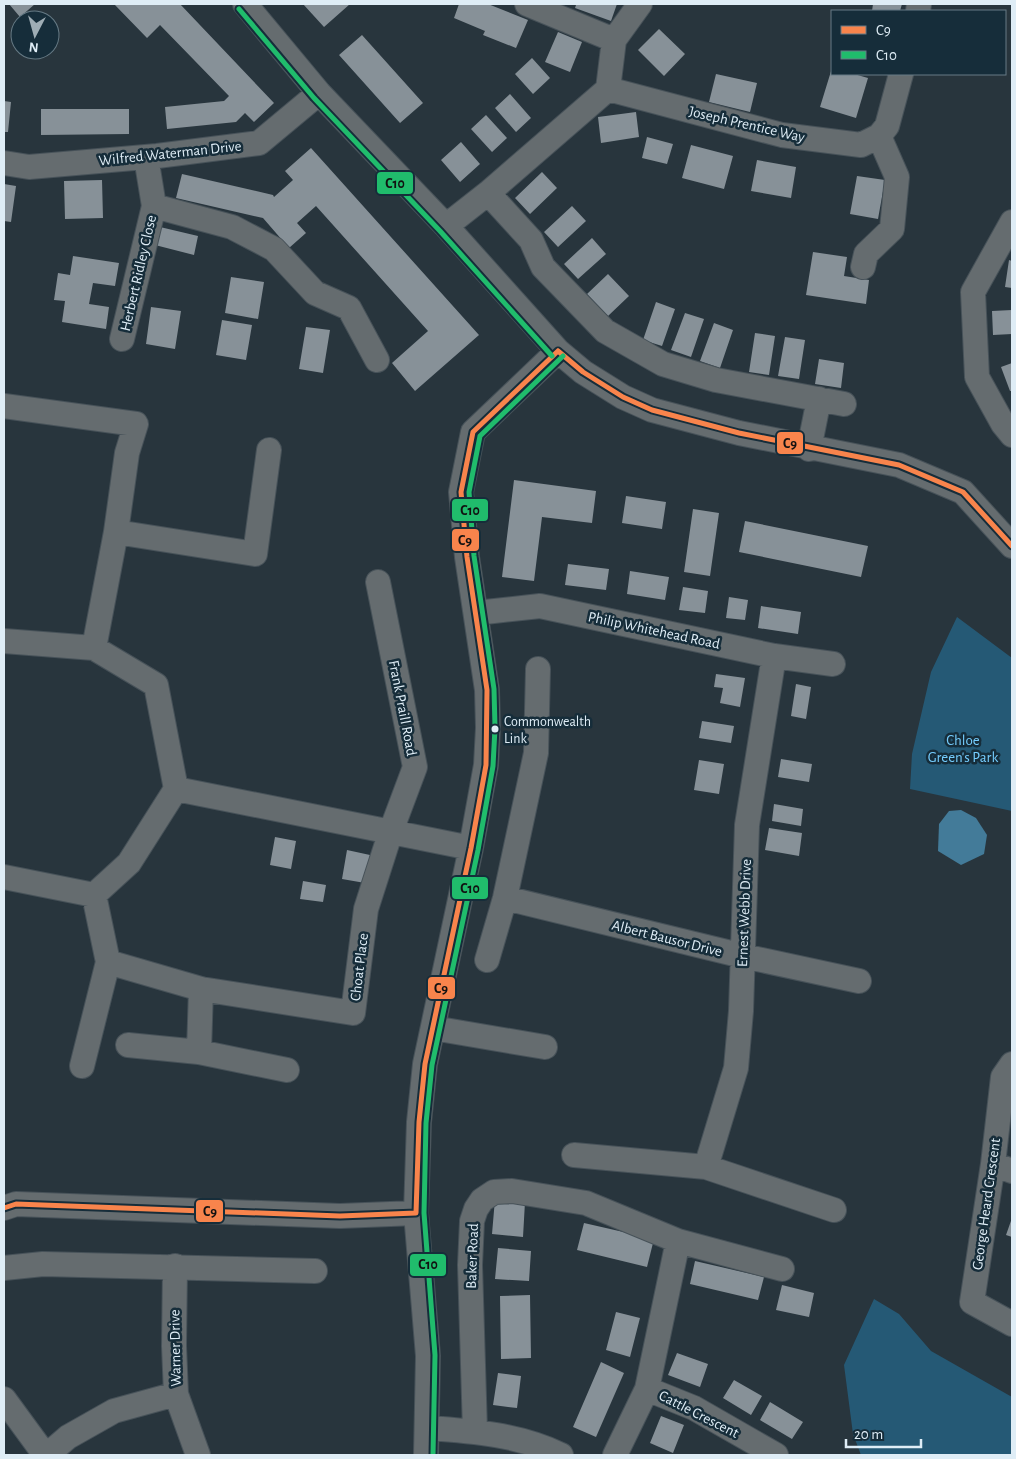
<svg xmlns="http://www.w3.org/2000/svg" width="1016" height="1459" font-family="'Alegreya Sans',sans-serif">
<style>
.green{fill:#255975}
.water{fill:#437b99}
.building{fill:#879198}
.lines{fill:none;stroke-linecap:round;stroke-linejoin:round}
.street-casing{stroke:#475259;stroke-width:26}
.street{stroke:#656c6f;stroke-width:24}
.bus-1-casing{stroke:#162d3a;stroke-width:9}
.bus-2-casing{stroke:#162d3a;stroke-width:9}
.bus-1{stroke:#f8844c;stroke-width:5}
.bus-2{stroke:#20bc6c;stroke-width:5}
.bus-dot{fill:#dfedf6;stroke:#162d3a;stroke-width:2}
.labels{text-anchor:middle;stroke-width:5;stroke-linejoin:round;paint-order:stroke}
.bus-label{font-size:14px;fill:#dfedf6;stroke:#162d3a;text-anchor:start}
.street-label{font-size:15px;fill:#dfedf6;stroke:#162d3a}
.park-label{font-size:15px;fill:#75cdfe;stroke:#162d3a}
.line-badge{stroke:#162d3a;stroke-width:2}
.pale-badge-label{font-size:14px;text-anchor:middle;font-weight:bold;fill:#111}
</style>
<rect width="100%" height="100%" fill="#28353d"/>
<!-- green -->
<path class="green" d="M 957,617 L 1012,658 L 1012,811 L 910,789 L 912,754 L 931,672 Z
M 874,1299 L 899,1314 L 931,1351 L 1012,1397 L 1012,1455 L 861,1455 L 853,1434 L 844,1365 Z"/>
<!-- water -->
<path class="water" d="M 961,810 L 976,818 L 987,835 L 984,854 L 961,865 L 938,851 L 939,824 L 949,811 Z"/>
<!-- building -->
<path class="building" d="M 9,4 L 35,4 L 20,17 Z
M 114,4 L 180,4 L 274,103 L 254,122 L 245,113 L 236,122 L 167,129 L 165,107 L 224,101 L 229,96 L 160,25 L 147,38 Z
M 303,4 L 350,4 L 324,27 Z
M 459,4 L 488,4 L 528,20 L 516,48 L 483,35 L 485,31 L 454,18 Z
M 573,4 L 617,4 L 611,21 L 575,8 L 576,5 Z
M 873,4 L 902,4 L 900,11 L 872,11 Z
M 659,29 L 685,54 L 664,76 L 638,50 Z
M 558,32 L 582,42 L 570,72 L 545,62 Z
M 362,35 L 423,103 L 400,123 L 339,55 Z
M 532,58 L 550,78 L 533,94 L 515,74 Z
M 832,68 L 832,74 L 854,74 L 868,78 L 856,118 L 820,107 Z
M 716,74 L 757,83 L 750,112 L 709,102 Z
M 510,94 L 531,118 L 516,132 L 495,108 Z
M 4,101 L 11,102 L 8,132 L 4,132 Z
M 41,109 L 129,109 L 129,134 L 41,135 Z
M 636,112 L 639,137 L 601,143 L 598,117 Z
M 486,115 L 507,138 L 492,152 L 471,129 Z
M 647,137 L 673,144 L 667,164 L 642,158 Z
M 461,142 L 480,164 L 460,182 L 441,160 Z
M 691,145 L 733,156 L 724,189 L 682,178 Z
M 311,148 L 479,335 L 415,391 L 392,363 L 428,331 L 316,206 L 297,223 L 306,233 L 289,248 L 263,218 L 176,198 L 182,174 L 273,195 L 274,197 L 293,180 L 285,171 Z
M 757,160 L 796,167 L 791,198 L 751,191 Z
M 542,172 L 557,188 L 530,214 L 515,198 Z
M 857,176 L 885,180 L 878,219 L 850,214 Z
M 102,180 L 103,218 L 65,219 L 64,181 Z
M 4,184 L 16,186 L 11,222 L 4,221 Z
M 572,206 L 586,221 L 558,247 L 544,232 Z
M 160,227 L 198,236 L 194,255 L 155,245 Z
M 592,238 L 606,254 L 578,279 L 564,264 Z
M 813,252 L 847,257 L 844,276 L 869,280 L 866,304 L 806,295 Z
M 73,256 L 119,263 L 115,286 L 93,283 L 89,304 L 109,307 L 106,329 L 62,322 L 65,301 L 54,300 L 58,273 L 70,275 Z
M 1009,260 L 1012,261 L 1012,288 L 1005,287 Z
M 608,274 L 629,296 L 608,316 L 587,294 Z
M 231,277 L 264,282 L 258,319 L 225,313 Z
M 656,302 L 675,309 L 662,346 L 643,340 Z
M 151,307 L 181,311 L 175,349 L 146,344 Z
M 1012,310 L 1012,334 L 993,335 L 992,311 Z
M 685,313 L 704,319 L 691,357 L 671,350 Z
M 222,320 L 252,325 L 246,360 L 216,355 Z
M 714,323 L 733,330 L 720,368 L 700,361 Z
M 306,327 L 330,330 L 323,373 L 299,369 Z
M 755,333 L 775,336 L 769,375 L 749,372 Z
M 785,337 L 805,340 L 799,379 L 778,376 Z
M 819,359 L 844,363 L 841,388 L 815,384 Z
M 1012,363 L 1012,391 L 1010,391 L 1001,367 Z
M 514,480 L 596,491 L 592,523 L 542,517 L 534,581 L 502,577 Z
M 626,496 L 666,502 L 662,529 L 622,523 Z
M 693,509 L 719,513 L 710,576 L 684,572 Z
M 745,521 L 868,546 L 861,577 L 739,552 Z
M 568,564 L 609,569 L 606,590 L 565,585 Z
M 630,571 L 669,577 L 665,600 L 627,594 Z
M 683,587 L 708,591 L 705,613 L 679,610 Z
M 729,597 L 748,600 L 745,620 L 726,618 Z
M 761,606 L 801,612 L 798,634 L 758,628 Z
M 716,674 L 745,678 L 740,707 L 720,703 L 723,688 L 714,687 Z
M 796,684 L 811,687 L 806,719 L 791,716 Z
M 702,721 L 734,726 L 731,743 L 699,738 Z
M 781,759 L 812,764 L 809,782 L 778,777 Z
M 699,760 L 724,764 L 719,794 L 694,790 Z
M 774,804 L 803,809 L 801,826 L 772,821 Z
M 769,828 L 802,833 L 799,856 L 765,850 Z
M 275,837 L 296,841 L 291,869 L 270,865 Z
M 347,850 L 370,855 L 365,883 L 342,879 Z
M 303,881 L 326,885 L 323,902 L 300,899 Z
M 495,1199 L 525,1202 L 523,1237 L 492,1234 Z
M 1012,1218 L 1012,1237 L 1006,1235 Z
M 584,1223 L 654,1239 L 647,1267 L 577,1250 Z
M 498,1248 L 531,1251 L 529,1281 L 495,1279 Z
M 695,1261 L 764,1277 L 758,1300 L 690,1284 Z
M 782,1285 L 814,1293 L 809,1317 L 776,1310 Z
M 530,1295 L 531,1358 L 501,1359 L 500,1296 Z
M 616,1312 L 640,1318 L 630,1357 L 606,1350 Z
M 677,1353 L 708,1364 L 700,1387 L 668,1375 Z
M 601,1362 L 624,1373 L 596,1437 L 573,1427 Z
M 498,1373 L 521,1376 L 517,1408 L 493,1405 Z
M 734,1380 L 762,1396 L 751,1415 L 723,1398 Z
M 770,1402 L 803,1422 L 792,1439 L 760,1420 Z
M 661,1416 L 684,1425 L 673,1453 L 650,1443 Z"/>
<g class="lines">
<!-- street casing -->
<g class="street-casing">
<path id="street" d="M 245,4 L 319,93 L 446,226 L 558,351 L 583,372 L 623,397 L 652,410 L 739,433 L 899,465 L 963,492 L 1012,546
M 527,4 L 614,40
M 918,11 L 919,4
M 608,89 L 782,135 L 861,145 L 879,136 L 887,126 L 901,74
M 146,157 L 154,206 L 232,227 L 274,249 L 315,293 L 349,308 L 377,360
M 4,163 L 29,167 L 157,156 L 259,143 L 319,93
M 488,193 L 531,240 L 543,267 L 605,331 L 663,364 L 716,380 L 844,404
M 1012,222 L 973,292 L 977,377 L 1003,424 L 1012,435
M 446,226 L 488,193 L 608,89 L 614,40 L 640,4
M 863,267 L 866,254 L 892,229 L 897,177 L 879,136
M 122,339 L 154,206
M 4,406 L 136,424 L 127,453 L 116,532 L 94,648
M 809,449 L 819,399
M 116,532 L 255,554 L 269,450
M 476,613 L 540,606 L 774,656 L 833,664
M 4,641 L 94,648 L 156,685 L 176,789 L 129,863 L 94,895 L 4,877
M 176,789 L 471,848
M 505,898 L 743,956 L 859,981
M 487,960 L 505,898 L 536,753 L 538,669
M 108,962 L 201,989 L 353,1013 L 366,909 L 391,831 L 415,767 L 378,582
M 433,1028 L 545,1047
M 128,1045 L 199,1052 L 287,1070
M 199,1052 L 201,989
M 1012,1064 L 1003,1077 L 993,1164 L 972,1302 L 1012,1324
M 82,1066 L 108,962 L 94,895
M 574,1155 L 706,1167 L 834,1210
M 993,1164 L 1012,1171
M 706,1167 L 736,1068 L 741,1011 L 747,825 L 774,656
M 4,1208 L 16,1204 L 340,1216 L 416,1213
M 175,1266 L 174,1346 L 176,1394 L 198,1455
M 4,1268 L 43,1264 L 315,1271
M 647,1389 L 694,1408 L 776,1455
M 4,1399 L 45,1455
M 428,1428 C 474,1431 520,1435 561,1455
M 475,1431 L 470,1265 L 472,1221 L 476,1209 L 482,1200 L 494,1192 L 512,1191 L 586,1203 L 678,1241 L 782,1269
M 47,1455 L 68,1437 L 114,1411 L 176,1394
M 426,1455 L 428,1356 L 416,1213 L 419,1122 L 425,1064 L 471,848 L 486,765 L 488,728 L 487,690 L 467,557 L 461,492 L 473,432 L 558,351
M 615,1455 L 647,1389 L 678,1241"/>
</g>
<!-- street -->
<use href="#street" class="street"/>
<!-- bus-1 casing -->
<g class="bus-1-casing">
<path id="bus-1" d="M 558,351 L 583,372 L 623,397 L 652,410 L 739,433 L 899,465 L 963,492 L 1012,546
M 4,1208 L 16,1204 L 340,1216 L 416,1213
M 416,1213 L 419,1122 L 425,1064 L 471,848 L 486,765 L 487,690 L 467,557 L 461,492 L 473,432 L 558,351"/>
</g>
<!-- bus-2 casing -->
<g class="bus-2-casing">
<path id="bus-2" d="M 239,9 L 314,98 L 440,231 L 552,356
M 433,1455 L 435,1355 L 424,1213 L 426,1123 L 432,1065 L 478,850 L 493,766 L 495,728 L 494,689 L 474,556 L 469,492 L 480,436 L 563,356"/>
</g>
<!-- bus-1 -->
<use href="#bus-1" class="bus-1"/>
<!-- bus-2 -->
<use href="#bus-2" class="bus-2"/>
</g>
<!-- markers -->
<circle class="bus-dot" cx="495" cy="729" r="4.5"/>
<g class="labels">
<!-- bus labels -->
<g class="bus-label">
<text x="504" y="726">Commonwealth<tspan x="504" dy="17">Link</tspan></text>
</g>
<!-- street labels -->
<g class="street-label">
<text transform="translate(747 124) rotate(13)" y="5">Joseph Prentice Way</text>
<text transform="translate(170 153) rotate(-6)" y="5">Wilfred Waterman Drive</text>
<text transform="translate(138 273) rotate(-77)" y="5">Herbert Ridley Close</text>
<text transform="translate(654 630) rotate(12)" y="5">Philip Whitehead Road</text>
<text transform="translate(403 708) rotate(79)" y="5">Frank Praill Road</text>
<text transform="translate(744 913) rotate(-88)" y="5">Ernest Webb Drive</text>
<text transform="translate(667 938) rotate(14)" y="5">Albert Bausor Drive</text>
<text transform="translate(359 967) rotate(-83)" y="5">Choat Place</text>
<text transform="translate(986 1204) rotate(-82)" y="5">George Heard Crescent</text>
<text transform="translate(472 1256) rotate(-88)" y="5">Baker Road</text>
<text transform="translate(175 1348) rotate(-91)" y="5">Warner Drive</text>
<text transform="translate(699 1414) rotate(27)" y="5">Cattle Crescent</text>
</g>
<!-- park labels -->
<g class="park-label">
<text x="963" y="745">Chloe<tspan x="963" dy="17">Green's Park</tspan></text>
</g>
</g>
<g class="line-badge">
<rect x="376" y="171" width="38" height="24" rx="5" fill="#20bc6c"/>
<rect x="776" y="431" width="28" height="24" rx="5" fill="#f8844c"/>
<rect x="451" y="498" width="38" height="24" rx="5" fill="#20bc6c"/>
<rect x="451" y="528" width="29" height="24" rx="5" fill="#f8844c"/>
<rect x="451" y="876" width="38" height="24" rx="5" fill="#20bc6c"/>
<rect x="427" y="976" width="29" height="24" rx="5" fill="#f8844c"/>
<rect x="195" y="1199" width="29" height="24" rx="5" fill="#f8844c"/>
<rect x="409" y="1253" width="38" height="24" rx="5" fill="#20bc6c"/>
</g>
<g class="pale-badge-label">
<text x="395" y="188">C10</text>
<text x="790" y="448">C9</text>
<text x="470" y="515">C10</text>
<text x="465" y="545">C9</text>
<text x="470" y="893">C10</text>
<text x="441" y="993">C9</text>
<text x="210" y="1216">C9</text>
<text x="428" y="1269">C10</text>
</g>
<!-- border -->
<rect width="1016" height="1459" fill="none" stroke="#dfedf6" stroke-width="10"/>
<!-- legend -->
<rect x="831" y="10" width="175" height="65" fill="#162d3a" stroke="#667a85"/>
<rect x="841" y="26" width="25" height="8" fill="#f8844c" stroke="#667a85"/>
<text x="876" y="35" font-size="15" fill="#dfedf6">C9</text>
<rect x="841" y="51" width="25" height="8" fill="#20bc6c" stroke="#667a85"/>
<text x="876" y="60" font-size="15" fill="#dfedf6">C10</text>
<!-- north arrow -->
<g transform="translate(35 35) rotate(186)"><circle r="24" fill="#162d3a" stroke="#667a85"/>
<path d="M0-4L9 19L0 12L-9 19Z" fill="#9fadb5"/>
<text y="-8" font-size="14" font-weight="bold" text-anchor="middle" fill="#dfedf6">N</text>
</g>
<!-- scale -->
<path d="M846 1439v8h75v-8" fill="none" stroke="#dfedf6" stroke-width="2.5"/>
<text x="854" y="1439" font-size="15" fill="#dfedf6" stroke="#162d3a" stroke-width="4" paint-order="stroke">20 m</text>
</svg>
